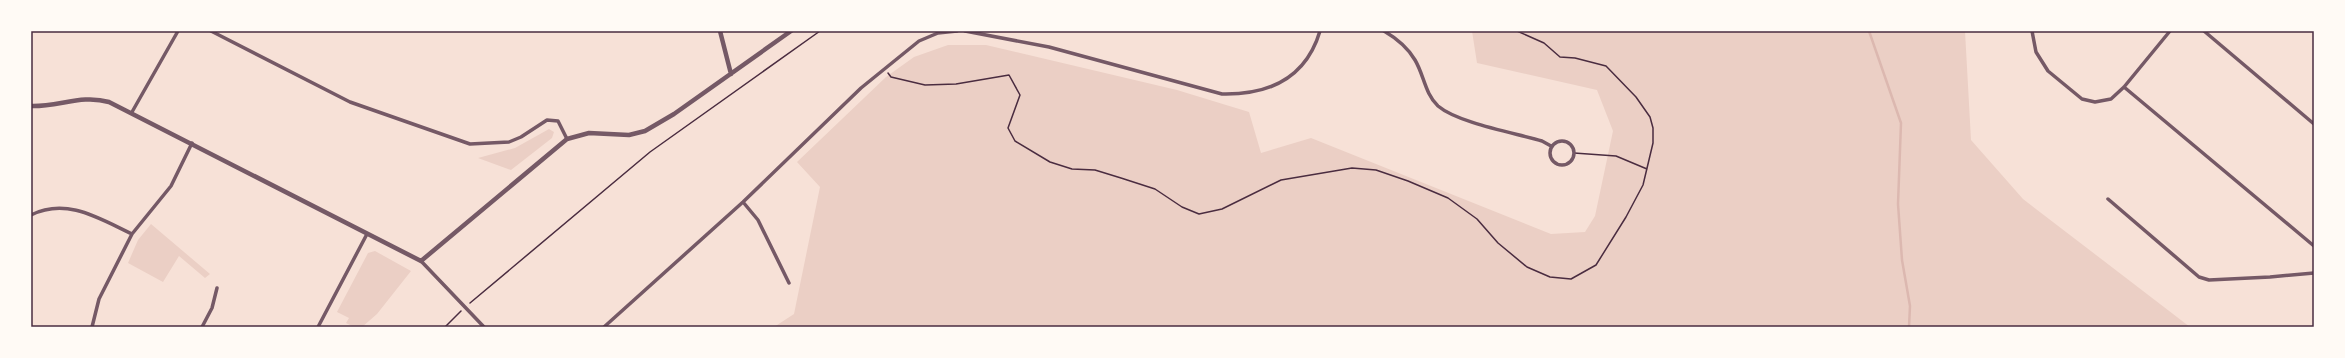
<svg xmlns="http://www.w3.org/2000/svg" width="2345" height="358" font-family="'Space Grotesk',sans-serif">
<style>
.green{fill:#ebcfc5}
.lines{fill:none;stroke-linecap:round;stroke-linejoin:round}
.stream{stroke:#dcb8b0;stroke-width:2.5}
.path{stroke:#4a2c40;stroke-width:1.5}
.minor{stroke:#755966;stroke-width:3.5}
.tertiary{stroke:#755966;stroke-width:4.5}
.neatline{fill:none;stroke:#4a2c40;stroke-width:1.5}
</style>
<rect width="100%" height="100%" fill="#f7e1d7"/>
<!-- green -->
<path class="green" d="M 1472,31 L 1965,31 L 1971,140 L 2023,199 L 2190,327 L 774,327 L 794,314 L 820,187 L 797,162 L 886,77 L 914,57 L 948,45 L 986,45 L 1177,90 L 1249,112 L 1261,153 L 1311,138 L 1551,234 L 1585,232 L 1595,216 L 1613,131 L 1597,90 L 1477,63 Z
M 549,129 L 554,132 L 552,138 L 511,170 L 478,158 L 515,148 Z
M 151,224 L 210,274 L 205,278 L 179,256 L 163,282 L 128,263 L 138,240 Z
M 375,251 L 411,271 L 377,314 L 362,327 L 354,327 L 346,323 L 349,318 L 337,312 L 368,253 Z"/>
<g class="lines">
<!-- stream -->
<path class="stream" d="M 1869,31 L 1901,123 L 1898,204 L 1902,260 L 1910,306 L 1909,327"/>
<!-- path -->
<path class="path" d="M 888,73 L 891,77 L 925,85 L 956,84 L 1009,75 L 1020,95 L 1008,128 L 1015,141 L 1050,162 L 1072,169 L 1095,170 L 1121,178 L 1155,189 L 1182,207 L 1199,214 L 1222,209 L 1281,180 L 1352,168 L 1376,170 L 1408,181 L 1448,198 L 1477,219 L 1498,243 L 1527,267 L 1550,277 L 1571,279 L 1596,265 L 1626,217 L 1643,185 L 1653,143 L 1653,128 L 1650,117 L 1636,97 L 1606,66 L 1575,58 L 1560,57 L 1544,43 L 1517,31
M 1574,153 L 1616,156 L 1647,169
M 470,303 L 650,152 L 820,31
M 445,327 L 461,311"/>
<!-- minor -->
<path class="minor" d="M 211,31 L 350,102 L 470,144 L 509,142 L 521,137 L 547,120 L 558,121 L 567,139
M 965,31 L 1049,47 L 1222,94 C 1269,95 1306,78 1320,31
M 1384,31 C 1396,38 1408,48 1415,60 C 1424,75 1425,94 1438,106 C 1458,123 1515,133 1542,141 L 1551,146
M 2032,31 L 2036,52 L 2048,71 L 2082,99 L 2095,102 L 2111,99 L 2124,87 L 2170,31
M 2204,31 L 2314,124
M 2124,87 L 2314,246
M 132,112 L 178,31
M1550 153a12 12 0 1 1 24 0a12 12 0 1 1-24 0Z
M 2108,199 L 2199,277 L 2209,280 L 2270,277 L 2314,273
M 743,202 L 758,220 L 789,283
M 31,215 C 67,197 100,219 132,234
M 421,261 L 484,327
M 92,327 L 99,299 L 132,234 L 171,186 L 192,143
M 202,327 L 212,308 L 217,288
M 318,327 L 367,234
M 604,327 L 743,202 L 861,88 L 919,41 L 938,33 L 957,31"/>
<!-- tertiary -->
<path class="tertiary" d="M 720,31 L 731,74
M 31,106 C 58,107 82,94 109,102 L 421,261 L 567,139 L 589,133 L 629,135 L 645,131 L 674,114 L 791,31"/>
</g>
<!-- border -->
<rect width="2345" height="358" fill="none" stroke="#fffaf5" stroke-width="64"/>
<rect x="32" y="32" width="2281" height="294" class="neatline"/>
</svg>
